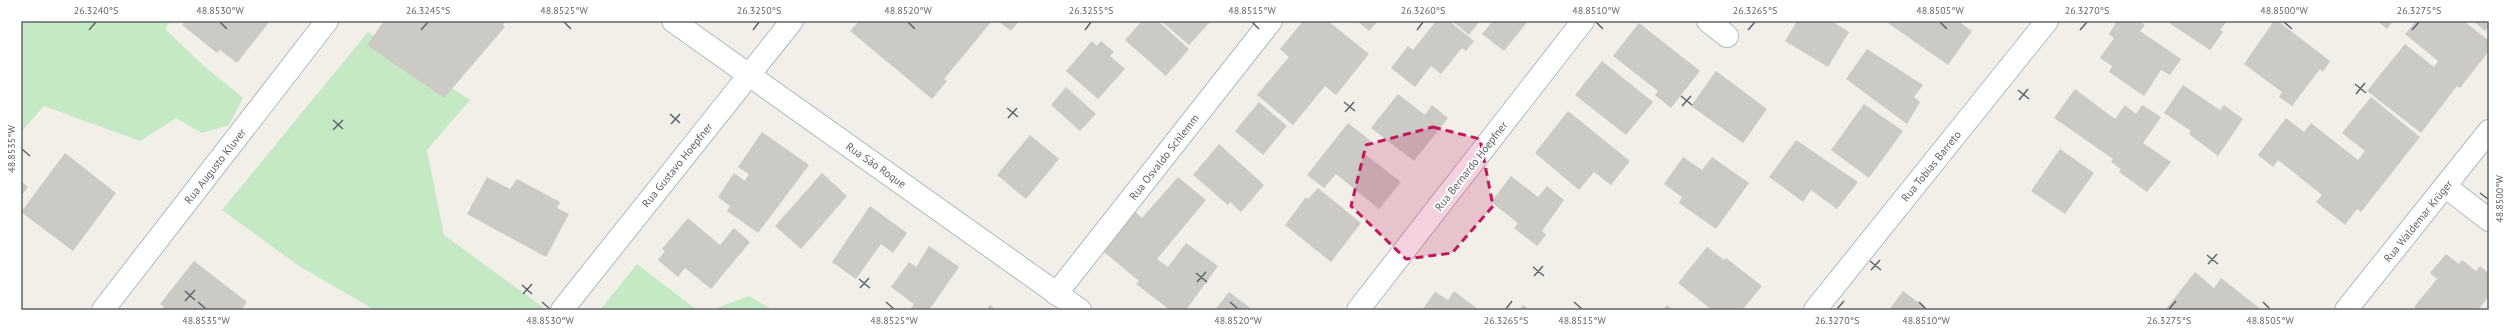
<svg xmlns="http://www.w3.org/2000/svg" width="2510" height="331" font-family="'PT Sans',sans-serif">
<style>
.green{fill:#c5e8c5}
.building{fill:#cccac5}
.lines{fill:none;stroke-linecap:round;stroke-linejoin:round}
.minor-casing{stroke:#b5b8bc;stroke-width:24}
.minor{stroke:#fff;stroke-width:22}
.marked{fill:#c2185b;fill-opacity:0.2;stroke:#c2185b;stroke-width:3;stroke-dasharray:8 5;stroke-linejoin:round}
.ticks{fill:none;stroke:#5f6368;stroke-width:1.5}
.labels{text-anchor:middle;stroke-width:4;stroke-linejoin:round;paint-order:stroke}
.street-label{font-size:11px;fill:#5f6368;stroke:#fff}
.neatline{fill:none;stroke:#5f6368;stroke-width:1.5}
.ticks-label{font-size:10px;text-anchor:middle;fill:#5f6368}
</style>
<rect width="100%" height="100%" fill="#f1efe8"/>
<!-- green -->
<path class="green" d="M 21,21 L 170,21 L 165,29 L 203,65 L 243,98 L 229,125 L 202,133 L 176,118 L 140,141 L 44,106 L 21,132 Z
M 368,32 L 470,100 L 427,150 L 444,235 L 544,308 L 542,310 L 375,310 L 299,266 L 222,210 Z
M 637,264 L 697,310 L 600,310 Z
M 749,296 L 773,310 L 713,310 L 717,308 Z"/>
<!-- building -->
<path class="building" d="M 185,21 L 270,21 L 237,63 L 220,50 L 217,53 L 182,25 Z
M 384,21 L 465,22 L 506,21 L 503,25 L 505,27 L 444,98 L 367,45 Z
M 859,21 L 992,21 L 944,79 L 947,81 L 932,99 L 850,31 Z
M 998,21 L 1019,21 L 1011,31 Z
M 1142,21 L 1158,21 L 1189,49 L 1166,76 L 1125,40 Z
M 1161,21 L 1211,21 L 1189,45 Z
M 1303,21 L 1328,21 L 1369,54 L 1336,95 L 1325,86 L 1293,125 L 1257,95 L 1289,57 L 1280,49 Z
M 1357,21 L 1378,21 L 1369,31 Z
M 1436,21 L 1449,21 L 1474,41 L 1466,51 L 1462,48 L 1441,74 L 1431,66 L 1415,87 L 1391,68 L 1408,46 L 1413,50 Z
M 1452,21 L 1480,21 L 1469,35 Z
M 1493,21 L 1528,21 L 1504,51 L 1482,34 Z
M 1797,21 L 1831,21 L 1849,32 L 1828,67 L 1785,41 Z
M 1885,21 L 1958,21 L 1972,31 L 1948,65 Z
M 2117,21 L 2138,21 L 2145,25 L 2140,31 L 2181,59 L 2170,75 L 2161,70 L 2144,96 L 2109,72 L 2112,66 L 2100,58 L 2114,38 L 2109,34 Z
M 2166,21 L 2227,21 L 2220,30 L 2223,32 L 2210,50 Z
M 2274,21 L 2278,21 L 2330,61 L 2323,72 L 2320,69 L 2292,106 L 2279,97 L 2282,92 L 2244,64 Z
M 2377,21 L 2393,21 L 2387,29 Z
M 2416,21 L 2464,21 L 2489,41 L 2489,51 L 2460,88 L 2457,86 L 2421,133 L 2367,91 L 2405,44 L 2434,67 L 2438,61 L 2405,34 Z
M 2473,21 L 2489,21 L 2489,25 L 2485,31 Z
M 1639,23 L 1700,71 L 1671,108 L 1655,95 L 1658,91 L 1613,56 Z
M 1092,41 L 1097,46 L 1101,41 L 1114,52 L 1110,56 L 1125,69 L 1098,99 L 1066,71 Z
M 1867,49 L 1923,85 L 1914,97 L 1920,102 L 1907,124 L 1846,79 Z
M 1602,61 L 1653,102 L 1626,135 L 1575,95 Z
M 1716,71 L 1767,109 L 1743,143 L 1691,106 Z
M 2183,85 L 2220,110 L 2224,105 L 2243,119 L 2218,156 L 2189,134 L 2191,131 L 2164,113 Z
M 1066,87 L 1096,114 L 1080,131 L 1051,105 Z
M 2075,89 L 2115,119 L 2125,105 L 2136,114 L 2142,105 L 2161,117 L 2143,143 L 2171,162 L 2147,192 L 2119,172 L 2121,169 L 2111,162 L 2113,159 L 2054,118 Z
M 1398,94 L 1425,115 L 1432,105 L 1448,118 L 1414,161 L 1371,128 Z
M 2371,97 L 2420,137 L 2361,212 L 2357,209 L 2345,225 L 2316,202 L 2322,195 L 2278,160 L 2273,167 L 2258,155 L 2286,118 L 2304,132 L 2311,123 L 2358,160 L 2365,151 L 2342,133 Z
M 1259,102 L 1287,126 L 1263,155 L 1235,131 Z
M 1864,104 L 1903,131 L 1869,178 L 1831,150 Z
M 1568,111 L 1630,161 L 1611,185 L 1594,172 L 1579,190 L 1535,153 Z
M 1348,123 L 1371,141 L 1362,152 L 1401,182 L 1379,209 L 1336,174 L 1324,188 L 1307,175 Z
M 762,132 L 809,165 L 758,233 L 727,211 L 730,206 L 718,197 L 734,173 L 745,181 L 749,174 L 738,167 Z
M 1030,135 L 1059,159 L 1026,199 L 997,175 Z
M 1796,140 L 1858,182 L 1837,209 L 1811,190 L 1803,202 L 1769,177 Z
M 1219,144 L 1264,185 L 1241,212 L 1230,202 L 1228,205 L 1193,175 Z
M 2060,149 L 2094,173 L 2065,214 L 2031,191 Z
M 65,153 L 116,193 L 73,251 L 21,212 Z
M 1683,157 L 1702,170 L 1712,157 L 1749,183 L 1716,229 L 1679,203 L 1682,197 L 1664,184 Z
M 822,173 L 847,196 L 801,249 L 775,226 Z
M 1511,176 L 1538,197 L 1547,186 L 1564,200 L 1542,231 L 1546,235 L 1537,246 L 1514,228 L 1518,223 L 1491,202 Z
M 487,177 L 510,189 L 517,179 L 560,202 L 557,208 L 569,214 L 546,257 L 467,214 Z
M 1178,177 L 1206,200 L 1157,259 L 1168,267 L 1186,243 L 1218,266 L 1186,310 L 1170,310 L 1136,284 L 1139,281 L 1098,247 L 1130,207 L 1142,218 Z
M 21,181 L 28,187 L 21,196 Z
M 1318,188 L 1361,223 L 1331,262 L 1285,225 L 1306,197 L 1308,199 Z
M 870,206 L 907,233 L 893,253 L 881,244 L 856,279 L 832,262 Z
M 688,218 L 720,245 L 734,228 L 750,242 L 711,289 L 685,268 L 678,277 L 658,260 L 665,251 L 662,249 Z
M 929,246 L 959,267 L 929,310 L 910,310 L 914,304 L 891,287 L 909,262 L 916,267 Z
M 1707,247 L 1724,260 L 1726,258 L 1762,286 L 1742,310 L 1712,310 L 1678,283 Z
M 2446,254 L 2459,264 L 2462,260 L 2476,271 L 2480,266 L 2489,273 L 2489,296 L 2478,310 L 2418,310 L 2414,307 L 2437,279 L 2430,273 Z
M 194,261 L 247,302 L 241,310 L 162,310 L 164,307 L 160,304 Z
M 2195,272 L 2214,288 L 2221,278 L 2262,310 L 2168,310 L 2166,309 Z
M 1454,291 L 1479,310 L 1422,310 L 1435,292 L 1448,300 Z
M 1903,291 L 1929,310 L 1889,310 Z
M 1229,292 L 1253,310 L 1215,310 Z
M 990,305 L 997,310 L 986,310 Z
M 1523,305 L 1530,310 L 1519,310 Z
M 1667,305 L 1673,310 L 1663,310 Z"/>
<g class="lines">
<!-- minor casing -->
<g class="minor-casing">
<path id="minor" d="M 673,21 L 1080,310
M 1708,21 L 1727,36
M 2445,186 L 2489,220
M 1056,294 L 1271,21
M 103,310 L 327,21
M 562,310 L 792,21
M 1358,310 L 1583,21
M 1815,310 L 2047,21
M 2346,310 L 2489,131"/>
</g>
<!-- minor -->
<use href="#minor" class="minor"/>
</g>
<!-- marked area -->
<path class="marked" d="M 1433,127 L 1480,139 L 1493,206 L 1452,253 L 1406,259 L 1351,206 L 1366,145 Z"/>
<!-- ticks -->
<path class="ticks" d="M 220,22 L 227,29M 564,22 L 571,29M 908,22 L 915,29M 1252,22 L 1259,29M 1596,22 L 1603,29M 1940,22 L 1947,29M 2284,22 L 2292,29M 89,30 L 96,22M 421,30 L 428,22M 753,30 L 759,22M 1085,30 L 1091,22M 1417,30 L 1423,22M 1748,30 L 1755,22M 2080,30 L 2087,22M 2412,30 L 2419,22M 2355,84 L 2366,93M 2018,90 L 2029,99M 2356,94 L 2365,83M 1681,96 L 1692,105M 2019,100 L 2028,89M 1344,102 L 1355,111M 1682,106 L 1691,96M 1007,108 L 1018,117M 1345,112 L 1354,102M 670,114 L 680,123M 1008,118 L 1017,108M 333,120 L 343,129M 671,124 L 680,114M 333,130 L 343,120M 22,149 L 30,156M 2480,193 L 2488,199M 2207,255 L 2218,264M 1870,261 L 1881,270M 2208,264 L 2217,254M 1533,267 L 1544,276M 1871,270 L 1880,260M 1196,273 L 1207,282M 1534,276 L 1543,266M 859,279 L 870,288M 1197,282 L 1206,272M 522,285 L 532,294M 860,288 L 869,278M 185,291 L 195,300M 523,294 L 532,284M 185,301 L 195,290M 198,302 L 206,309M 542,302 L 550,309M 886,302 L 894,309M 1230,302 L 1238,309M 1574,302 L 1582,309M 1919,302 L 1926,309M 2263,302 L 2270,309M 1506,309 L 1512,301M 1837,309 L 1844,301M 2169,309 L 2176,301"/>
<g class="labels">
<!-- street labels -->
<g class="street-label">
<text transform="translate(1164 157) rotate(-52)" y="4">Rua Osvaldo Schlemm</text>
<text transform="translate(677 165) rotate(-51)" y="4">Rua Gustavo Hoepfner</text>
<text transform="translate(876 165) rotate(35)" y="4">Rua São Roque</text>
<text transform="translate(215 166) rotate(-52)" y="4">Rua Augusto Kluver</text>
<text transform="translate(1471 166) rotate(-52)" y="4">Rua Bernardo Hoepfner</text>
<text transform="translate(1931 166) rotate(-51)" y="4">Rua Tobias Barreto</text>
<text transform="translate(2418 221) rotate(-51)" y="4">Rua Waldemar Krüger</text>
</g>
</g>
<!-- border -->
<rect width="2510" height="331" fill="none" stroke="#ffffff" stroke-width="44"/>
<rect x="22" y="22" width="2466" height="287" class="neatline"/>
<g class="ticks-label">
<text x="96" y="14">26.3240°S</text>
<text x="220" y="14">48.8530°W</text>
<text x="428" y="14">26.3245°S</text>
<text x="564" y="14">48.8525°W</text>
<text x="759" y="14">26.3250°S</text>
<text x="908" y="14">48.8520°W</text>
<text x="1091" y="14">26.3255°S</text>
<text x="1252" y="14">48.8515°W</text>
<text x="1423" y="14">26.3260°S</text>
<text x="1596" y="14">48.8510°W</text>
<text x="1755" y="14">26.3265°S</text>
<text x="1940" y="14">48.8505°W</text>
<text x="2087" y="14">26.3270°S</text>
<text x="2284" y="14">48.8500°W</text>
<text x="2419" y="14">26.3275°S</text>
<text transform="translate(11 149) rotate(-90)" y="4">48.8535°W</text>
<text transform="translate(2499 199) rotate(-90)" y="4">48.8500°W</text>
<text x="206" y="324">48.8535°W</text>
<text x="550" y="324">48.8530°W</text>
<text x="894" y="324">48.8525°W</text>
<text x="1238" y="324">48.8520°W</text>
<text x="1506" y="324">26.3265°S</text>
<text x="1582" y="324">48.8515°W</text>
<text x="1837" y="324">26.3270°S</text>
<text x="1926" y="324">48.8510°W</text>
<text x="2169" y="324">26.3275°S</text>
<text x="2270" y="324">48.8505°W</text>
</g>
</svg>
